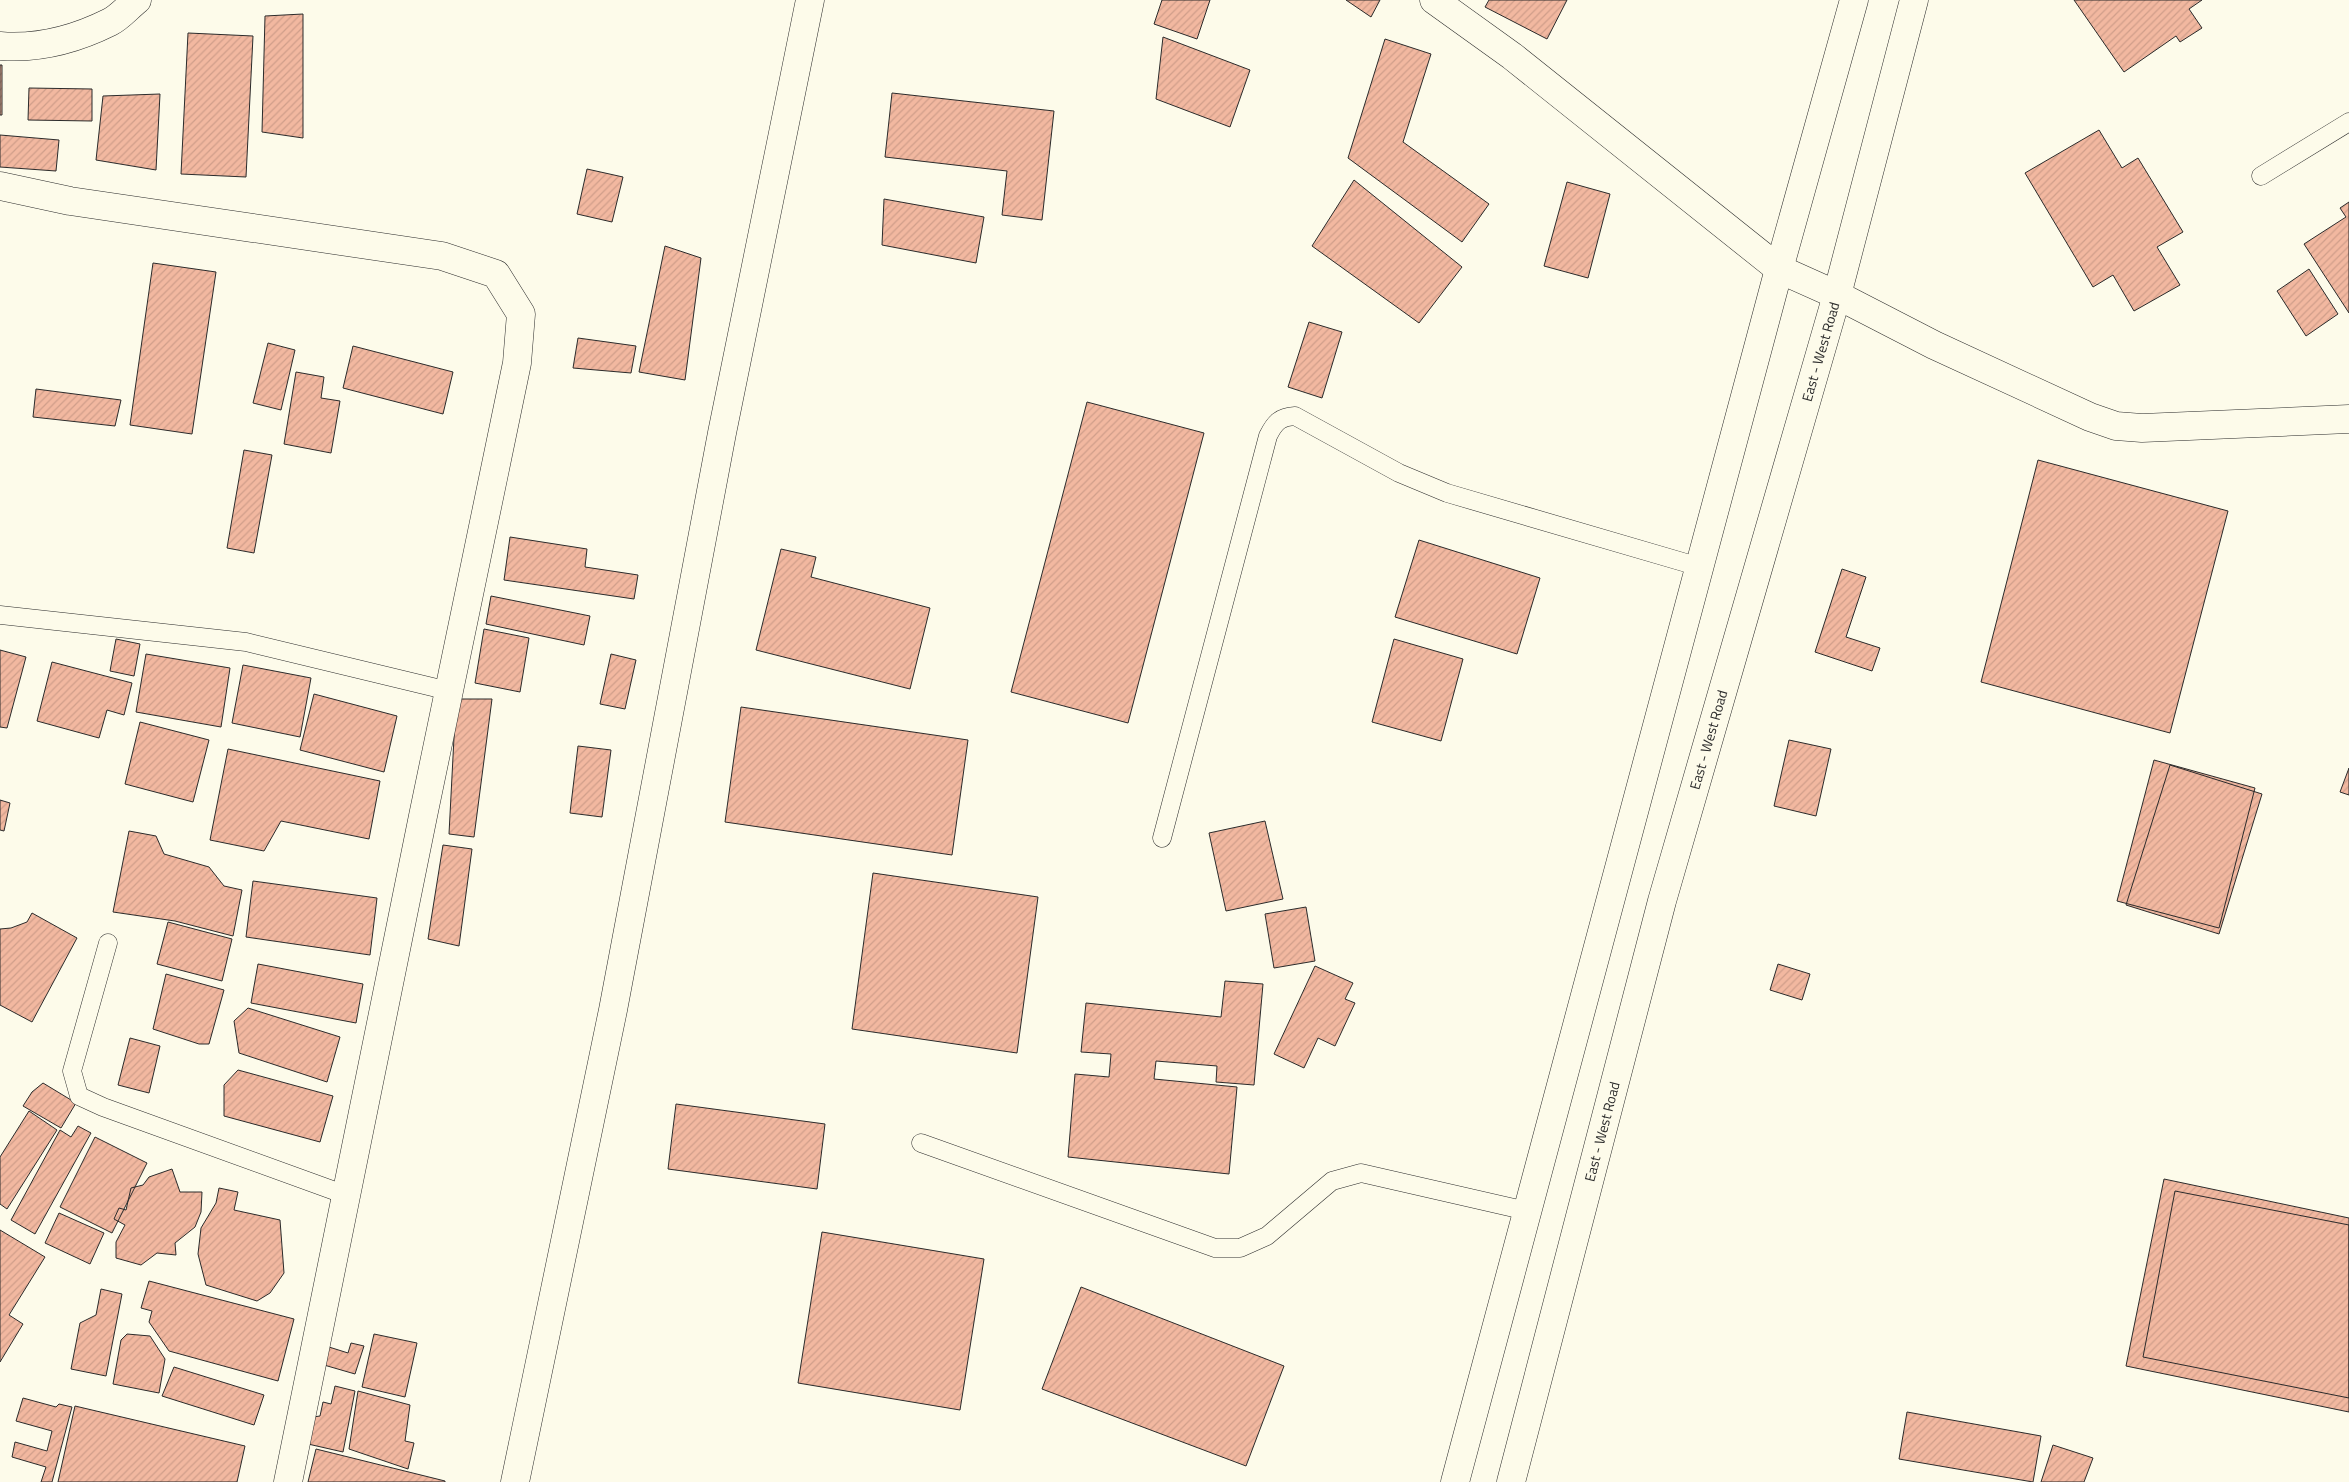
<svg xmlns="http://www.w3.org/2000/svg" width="2349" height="1482" font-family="'Titillium Web',sans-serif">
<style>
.building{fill:url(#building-hatch);stroke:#2b2b2b}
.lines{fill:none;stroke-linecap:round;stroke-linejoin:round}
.lane-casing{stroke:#2b2b2b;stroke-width:19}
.street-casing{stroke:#2b2b2b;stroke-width:29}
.primary-casing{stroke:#2b2b2b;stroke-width:29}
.lane{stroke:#fdfbea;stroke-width:18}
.street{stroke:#fdfbea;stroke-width:28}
.primary{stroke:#fdfbea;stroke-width:28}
.labels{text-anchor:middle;stroke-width:4;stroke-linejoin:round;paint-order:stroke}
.street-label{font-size:14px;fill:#2b2b2b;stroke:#fdfbea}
</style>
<defs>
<pattern id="building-hatch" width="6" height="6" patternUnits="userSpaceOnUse" patternTransform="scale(1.25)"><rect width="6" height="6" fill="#f2b8a0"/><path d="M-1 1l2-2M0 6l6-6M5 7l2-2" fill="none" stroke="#d09e8a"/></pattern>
</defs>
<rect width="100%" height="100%" fill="#fdfbea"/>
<!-- building -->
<path class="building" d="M 1162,0 L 1210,0 L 1197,39 L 1154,24 Z
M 1346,0 L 1380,0 L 1371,17 Z
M 1489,0 L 1567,0 L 1547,39 L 1485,7 Z
M 2074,0 L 2202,0 L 2189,9 L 2202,28 L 2180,42 L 2176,36 L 2124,72 Z
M 303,14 L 303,138 L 262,132 L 265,16 Z
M 188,33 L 253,36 L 246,177 L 181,174 Z
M 1163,37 L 1250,70 L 1230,127 L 1156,99 Z
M 1385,39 L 1431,54 L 1403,142 L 1489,204 L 1462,242 L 1348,158 Z
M 0,65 L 2,65 L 2,115 L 0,115 Z
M 29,88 L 92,89 L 92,121 L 28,120 Z
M 892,93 L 1054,111 L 1042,220 L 1002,215 L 1007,171 L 885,157 Z
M 160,94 L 156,170 L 96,160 L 103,96 Z
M 2099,130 L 2122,168 L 2138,158 L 2183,232 L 2157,247 L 2180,285 L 2134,311 L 2113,275 L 2093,287 L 2025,173 Z
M 0,135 L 59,140 L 56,171 L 0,167 Z
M 587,169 L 623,177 L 612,222 L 577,214 Z
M 1354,180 L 1462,267 L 1419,323 L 1312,246 Z
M 1567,182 L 1610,194 L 1588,278 L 1544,266 Z
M 884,199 L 984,217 L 976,263 L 882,245 Z
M 2349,202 L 2349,313 L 2304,244 L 2346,217 L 2340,208 Z
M 665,246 L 701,258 L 685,380 L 639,372 Z
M 153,263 L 216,272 L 192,434 L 130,425 Z
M 2309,269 L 2338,314 L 2306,336 L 2277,291 Z
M 1309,322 L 1342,332 L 1322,398 L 1288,387 Z
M 578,338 L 636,346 L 631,373 L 573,368 Z
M 268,343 L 295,350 L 281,410 L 253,403 Z
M 353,346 L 453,372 L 443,414 L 343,388 Z
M 296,372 L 324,377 L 321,398 L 340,401 L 331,453 L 284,444 Z
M 36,389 L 121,400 L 115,426 L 33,417 Z
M 1087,402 L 1204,433 L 1128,723 L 1011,692 Z
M 244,450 L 272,455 L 254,553 L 227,548 Z
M 2038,460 L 2228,511 L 2170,733 L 1981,682 Z
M 510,537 L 587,549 L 585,567 L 638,575 L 634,599 L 504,580 Z
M 1419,540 L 1540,578 L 1517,654 L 1395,617 Z
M 781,549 L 816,557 L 811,577 L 930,608 L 910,689 L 756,650 Z
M 1842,569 L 1866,577 L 1846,637 L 1880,648 L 1872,671 L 1815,652 Z
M 491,596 L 590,616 L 584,645 L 486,624 Z
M 484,629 L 529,638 L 520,692 L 475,683 Z
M 116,639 L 140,644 L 134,676 L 110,671 Z
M 1394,639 L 1463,659 L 1441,741 L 1372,722 Z
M 0,650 L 26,657 L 7,728 L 0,727 Z
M 146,654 L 230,668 L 221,727 L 136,712 Z
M 611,654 L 636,660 L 625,709 L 600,704 Z
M 52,662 L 132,683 L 124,715 L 107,710 L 99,738 L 37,721 Z
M 243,665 L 311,678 L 300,737 L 232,723 Z
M 314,694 L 397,716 L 384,772 L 300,750 Z
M 456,699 L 492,699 L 474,837 L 449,834 Z
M 741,707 L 968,740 L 952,855 L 725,822 Z
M 140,722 L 209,740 L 193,802 L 125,784 Z
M 1789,740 L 1831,749 L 1816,816 L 1774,806 Z
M 578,746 L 611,750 L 602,817 L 570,813 Z
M 228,749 L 380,781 L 369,839 L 281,821 L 264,851 L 210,840 Z
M 2154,760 L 2255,788 L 2219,928 L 2117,901 Z
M 2170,765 L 2262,794 L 2219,934 L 2126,905 Z
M 2349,768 L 2349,795 L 2340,792 Z
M 0,800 L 10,803 L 4,831 L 0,830 Z
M 1265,821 L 1283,899 L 1226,911 L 1209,833 Z
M 129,831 L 156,836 L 164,854 L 209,867 L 224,886 L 242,890 L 233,936 L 175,921 L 113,912 Z
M 443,845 L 472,849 L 459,946 L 428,939 Z
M 873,873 L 1038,897 L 1017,1053 L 852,1029 Z
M 253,881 L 377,898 L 370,955 L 246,937 Z
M 1306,907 L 1315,961 L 1274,968 L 1265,914 Z
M 32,913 L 77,938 L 32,1022 L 0,1005 L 0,929 L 11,928 L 27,922 Z
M 168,922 L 232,939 L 222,981 L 157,964 Z
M 258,964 L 363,984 L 356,1023 L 251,1003 Z
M 1778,964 L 1810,974 L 1802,1000 L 1770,990 Z
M 1315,966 L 1353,983 L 1345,999 L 1355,1003 L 1335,1046 L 1318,1038 L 1304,1068 L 1274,1054 Z
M 166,974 L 224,990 L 209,1044 L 199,1044 L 153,1029 Z
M 1225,981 L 1263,984 L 1254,1085 L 1216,1082 L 1217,1066 L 1156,1061 L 1154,1079 L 1237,1087 L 1229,1174 L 1068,1157 L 1075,1074 L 1109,1077 L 1111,1054 L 1081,1052 L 1086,1003 L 1221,1017 Z
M 248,1008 L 340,1037 L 327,1082 L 239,1053 L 234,1021 Z
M 130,1038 L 160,1046 L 149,1093 L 118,1085 Z
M 238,1070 L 333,1096 L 320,1142 L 224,1116 L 224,1085 Z
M 43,1083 L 76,1103 L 61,1128 L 23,1106 L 32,1092 Z
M 676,1104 L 825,1124 L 817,1189 L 668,1169 Z
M 29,1111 L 57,1130 L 7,1209 L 0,1204 L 0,1157 Z
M 78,1126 L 91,1133 L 35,1234 L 11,1220 L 60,1130 L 71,1137 Z
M 95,1137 L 147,1163 L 112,1233 L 60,1207 Z
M 172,1169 L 180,1192 L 202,1192 L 201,1212 L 195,1227 L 175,1243 L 176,1255 L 157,1253 L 141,1265 L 116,1258 L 116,1242 L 125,1225 L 114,1219 L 119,1208 L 126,1210 L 131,1188 L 143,1185 L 149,1177 Z
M 2164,1179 L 2349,1218 L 2349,1412 L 2126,1366 Z
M 219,1188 L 238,1192 L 234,1210 L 280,1220 L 284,1273 L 270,1293 L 257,1301 L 206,1285 L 198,1254 L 201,1228 L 216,1203 Z
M 2175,1191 L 2349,1225 L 2349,1398 L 2143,1357 Z
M 59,1213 L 104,1233 L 90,1264 L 45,1243 Z
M 0,1230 L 45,1257 L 9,1315 L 23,1324 L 0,1362 Z
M 822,1232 L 984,1259 L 960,1410 L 798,1383 Z
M 149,1281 L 294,1319 L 278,1381 L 169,1351 L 149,1322 L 152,1311 L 141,1308 Z
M 1081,1287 L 1284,1366 L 1246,1466 L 1042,1389 Z
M 101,1289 L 122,1294 L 106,1376 L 71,1369 L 80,1323 L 96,1315 Z
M 127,1334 L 150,1336 L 165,1359 L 159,1393 L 113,1384 L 121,1340 Z
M 374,1334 L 417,1343 L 405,1397 L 362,1387 Z
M 351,1343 L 364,1346 L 355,1374 L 324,1365 L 329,1347 L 348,1353 Z
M 174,1367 L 264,1395 L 254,1425 L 162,1396 Z
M 335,1386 L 355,1391 L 343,1452 L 308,1444 L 313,1417 L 320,1416 L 323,1402 L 331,1404 Z
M 358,1391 L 410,1405 L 405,1441 L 414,1443 L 408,1469 L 349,1449 Z
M 23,1398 L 56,1407 L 59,1404 L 72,1407 L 52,1482 L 41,1482 L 46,1467 L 12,1457 L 15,1442 L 47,1451 L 52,1431 L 16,1421 Z
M 75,1406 L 245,1446 L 237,1482 L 58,1482 Z
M 1907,1412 L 2041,1436 L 2033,1482 L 1899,1459 Z
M 2053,1445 L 2093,1458 L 2084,1482 L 2041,1482 Z
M 316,1449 L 445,1481 L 445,1482 L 308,1482 Z"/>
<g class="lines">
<!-- lane casing -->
<g class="lane-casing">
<path id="lane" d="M 2261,176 L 2349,122
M 0,615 L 246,642 L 449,691
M 1162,838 L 1268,436 C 1275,422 1280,417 1295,416 L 1399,473 L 1447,493 L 1700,567
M 108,943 L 72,1071 L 79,1096 L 103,1107 L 346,1195
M 921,1143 L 1215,1248 L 1240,1248 L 1267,1236 L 1332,1181 L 1361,1173 L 1527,1211"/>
</g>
<!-- street casing -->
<g class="street-casing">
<path id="street" d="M 1434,0 L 1512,56 L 1779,269 L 1837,295 L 1934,345 L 2090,417 L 2116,426 L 2142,428 L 2349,419
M 0,46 C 37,49 76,39 110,22 C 120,17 128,7 137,0
M 0,186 L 70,201 L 442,256 L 496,274 L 521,314 L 517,363 L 423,816 L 288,1482
M 515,1482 L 613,1010 L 722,433 L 810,0"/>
</g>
<!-- primary casing -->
<g class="primary-casing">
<g id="primary">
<path d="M 1455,1482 L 1779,269 L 1854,0"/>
<path id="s1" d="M 1511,1482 L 1662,901 L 1837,295 L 1914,0"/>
</g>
</g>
<!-- lane -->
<use href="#lane" class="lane"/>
<!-- street -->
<use href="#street" class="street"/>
<!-- primary -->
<use href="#primary" class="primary"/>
</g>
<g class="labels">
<!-- street labels -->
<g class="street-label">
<text dy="5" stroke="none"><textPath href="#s1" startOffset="1172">East - West Road</textPath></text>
<text dy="5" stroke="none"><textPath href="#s1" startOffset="768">East - West Road</textPath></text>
<text dy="5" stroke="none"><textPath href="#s1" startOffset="362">East - West Road</textPath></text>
</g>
</g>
</svg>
